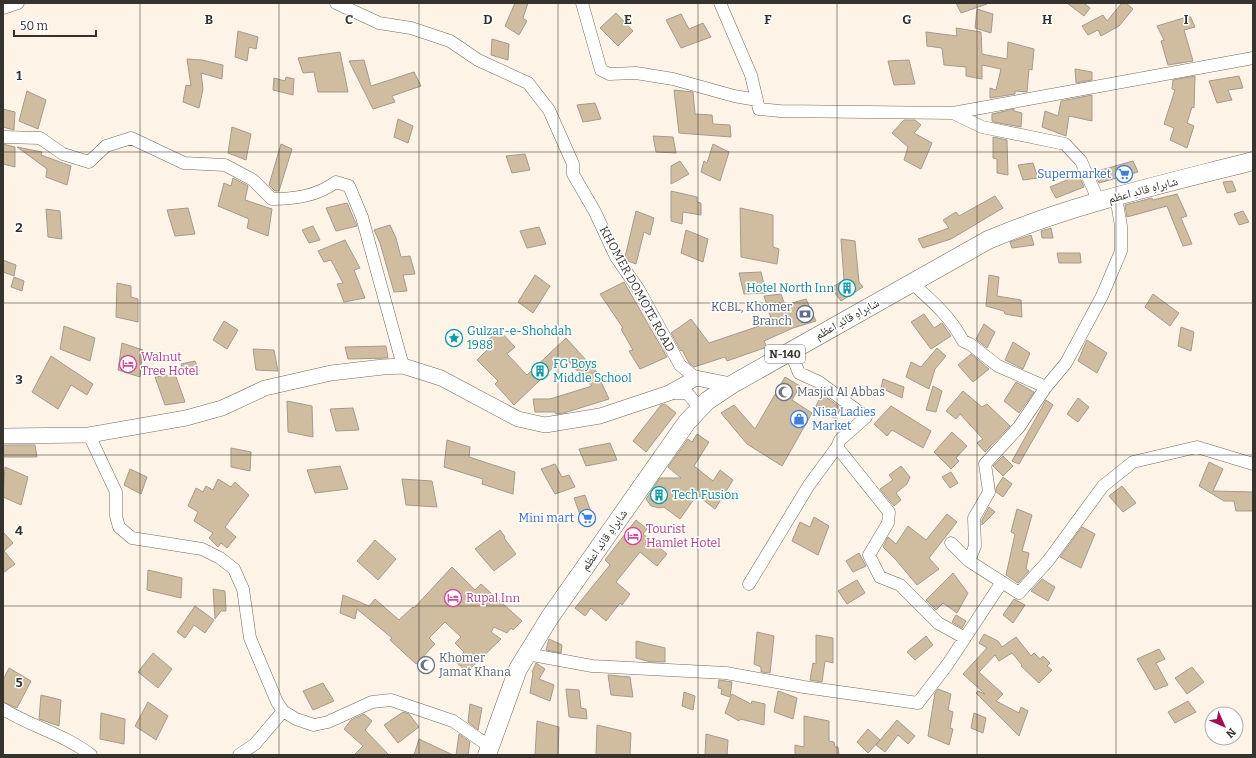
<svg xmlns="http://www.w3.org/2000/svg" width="1256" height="758" font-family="Bitter,'Noto Naskh Arabic',serif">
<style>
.building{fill:#d0bc9f;stroke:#a39b8f}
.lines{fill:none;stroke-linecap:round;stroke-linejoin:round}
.minor-casing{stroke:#716a5e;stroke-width:13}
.major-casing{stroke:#716a5e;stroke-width:16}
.highway-casing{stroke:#716a5e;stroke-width:19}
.minor{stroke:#fff;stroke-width:12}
.major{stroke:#fff;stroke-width:15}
.highway{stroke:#fff;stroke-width:18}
.grid{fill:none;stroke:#36332e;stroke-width:1;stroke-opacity:0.55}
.labels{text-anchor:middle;stroke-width:3;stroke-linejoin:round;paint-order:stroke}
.shield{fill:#fff;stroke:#72706d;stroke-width:1}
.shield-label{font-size:11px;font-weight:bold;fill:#36332e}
.shop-label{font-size:12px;fill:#366cbe;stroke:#fff;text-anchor:end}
.street-label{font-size:12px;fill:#36332e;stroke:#fff}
.culture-label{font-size:12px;fill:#0d838f;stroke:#fff;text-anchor:start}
.service-label{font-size:12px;fill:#4e5e75;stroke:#fff;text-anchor:end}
.hotel-label{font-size:12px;fill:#b23c85;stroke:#fff;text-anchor:start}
.worship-label{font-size:12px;fill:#5b616d;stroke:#fff;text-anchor:start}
.grid-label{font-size:13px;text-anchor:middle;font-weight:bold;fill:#36332e;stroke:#fff;stroke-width:3;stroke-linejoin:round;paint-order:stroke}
</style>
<rect width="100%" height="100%" fill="#fdf4e7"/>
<!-- building -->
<path class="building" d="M 515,3 L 528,3 L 523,18 L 527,21 L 519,35 L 505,26 Z
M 956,3 L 987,3 L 987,4 L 961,13 Z
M 1067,3 L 1084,3 L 1090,8 L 1084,16 Z
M 1122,3 L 1126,3 L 1133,9 L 1119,26 L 1101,36 L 1098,30 L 1088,35 L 1082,26 L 1103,15 L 1107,21 Z
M 977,9 L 993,14 L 991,33 L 975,28 Z
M 616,13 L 633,31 L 618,46 L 600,28 Z
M 681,14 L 689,29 L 703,23 L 711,37 L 681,48 L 666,20 Z
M 1190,16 L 1195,27 L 1184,30 L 1193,61 L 1168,65 L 1161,41 L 1164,40 L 1157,26 Z
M 956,28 L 981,32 L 982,54 L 1007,59 L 1008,42 L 1034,49 L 1032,70 L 1029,69 L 1027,92 L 1015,91 L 1015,94 L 990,98 L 990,88 L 996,90 L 1001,69 L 982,65 L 982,79 L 966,76 L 966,67 L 944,65 L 942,48 L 927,46 L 926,32 L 957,36 Z
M 238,31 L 258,37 L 256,49 L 249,47 L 247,61 L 235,57 Z
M 492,39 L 509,44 L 508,60 L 491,55 Z
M 340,52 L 348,92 L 318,92 L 314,72 L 303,73 L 298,58 Z
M 187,59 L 202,60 L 223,65 L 222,79 L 201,73 L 203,89 L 199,108 L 183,102 L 186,85 L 191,86 Z
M 364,60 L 371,86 L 414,72 L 421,86 L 392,96 L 395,102 L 373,109 L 349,61 Z
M 909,60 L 915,84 L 894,85 L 888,61 Z
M 1075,69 L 1092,72 L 1092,80 L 1076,83 Z
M 1195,76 L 1194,108 L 1192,107 L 1187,123 L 1194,126 L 1187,148 L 1170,140 L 1174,128 L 1164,124 L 1175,90 L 1172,89 L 1173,80 Z
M 1239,76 L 1243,88 L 1228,90 L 1232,100 L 1217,103 L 1209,81 Z
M 286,77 L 294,79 L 293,95 L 273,90 L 274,78 L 285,81 Z
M 674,90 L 693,92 L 695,114 L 712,115 L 713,124 L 730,125 L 731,137 L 679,133 Z
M 27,91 L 46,100 L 38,129 L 19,121 Z
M 1092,95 L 1092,121 L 1069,116 L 1066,136 L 1042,127 L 1045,111 L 1058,116 L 1061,101 Z
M 595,103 L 601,119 L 583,122 L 577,105 Z
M 3,109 L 15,112 L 14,130 L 3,127 Z
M 1014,109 L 1014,111 L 1022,113 L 1021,127 L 993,122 L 992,120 L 992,114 Z
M 398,119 L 413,126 L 408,143 L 394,137 Z
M 904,120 L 915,120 L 921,125 L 914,133 L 932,143 L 921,169 L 904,160 L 908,147 L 892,133 Z
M 232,127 L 251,134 L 246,160 L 228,153 Z
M 653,136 L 673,137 L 676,153 L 656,152 Z
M 993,137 L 1007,140 L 1008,175 L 997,173 L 997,159 L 993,158 Z
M 3,144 L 15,147 L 15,167 L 3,164 Z
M 281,144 L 292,149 L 279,191 L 275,191 L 269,185 Z
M 713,144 L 729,152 L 720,181 L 701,172 L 704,161 L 707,163 Z
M 17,147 L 42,152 L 41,155 L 71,166 L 67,185 L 46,177 L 47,169 Z
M 525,154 L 530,170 L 512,173 L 506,156 Z
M 680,161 L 689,174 L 671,184 L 671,166 Z
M 1133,161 L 1138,172 L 1099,183 L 1094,172 Z
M 1033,163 L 1038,178 L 1023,180 L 1018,165 Z
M 1079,175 L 1084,187 L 1056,198 L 1050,187 Z
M 233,178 L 248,186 L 245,200 L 272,209 L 268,236 L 247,228 L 249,219 L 218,206 L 224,183 L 231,186 Z
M 1232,181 L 1236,191 L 1227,193 L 1223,182 Z
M 671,191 L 697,197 L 697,202 L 701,203 L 701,215 L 683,212 L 682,224 L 671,221 Z
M 1177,194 L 1187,216 L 1181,218 L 1192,244 L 1183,246 L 1167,206 L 1127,217 L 1125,205 L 1152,198 L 1153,200 Z
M 995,196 L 1003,208 L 951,239 L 923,248 L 918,239 L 949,228 L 943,220 L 956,212 L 959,216 Z
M 347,203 L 357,226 L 336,231 L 326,208 Z
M 188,208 L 195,234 L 175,236 L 167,210 Z
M 740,208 L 773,215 L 773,247 L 779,249 L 777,264 L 741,257 Z
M 46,209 L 60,211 L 62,239 L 48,237 Z
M 636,211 L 654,218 L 650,235 L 644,232 L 636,264 L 628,261 L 625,257 Z
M 1243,211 L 1249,222 L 1239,225 L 1234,214 Z
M 390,225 L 396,238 L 401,257 L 410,256 L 415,274 L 403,275 L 407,291 L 394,292 L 380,243 L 374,230 Z
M 313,226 L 320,240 L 309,243 L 302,230 Z
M 539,227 L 546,244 L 527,248 L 520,231 Z
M 1051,228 L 1053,238 L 1042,238 L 1041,231 Z
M 686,230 L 708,239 L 703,262 L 681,253 Z
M 1031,235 L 1034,245 L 1012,248 L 1010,242 Z
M 841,239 L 855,241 L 859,282 L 863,287 L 841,301 L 831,288 L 844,280 Z
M 345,240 L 360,268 L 354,270 L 365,298 L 344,302 L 337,284 L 343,283 L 331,260 L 324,262 L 318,251 Z
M 1057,253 L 1080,253 L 1081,263 L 1059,263 Z
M 3,260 L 16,265 L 14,276 L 3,272 Z
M 761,272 L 766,293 L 744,294 L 739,273 Z
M 535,275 L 550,286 L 533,313 L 518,302 Z
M 989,275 L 999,277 L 997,296 L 1021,300 L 1022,317 L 1005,314 L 1004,311 L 986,306 Z
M 14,277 L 24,281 L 22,291 L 11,287 Z
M 624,282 L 667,357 L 640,369 L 629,351 L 633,350 L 621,329 L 623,328 L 600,294 Z
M 117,283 L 131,286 L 131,297 L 138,299 L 138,322 L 116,317 Z
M 781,294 L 785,305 L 806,299 L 816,321 L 793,328 L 764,341 L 767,347 L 727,361 L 725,357 L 694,367 L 689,363 L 682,350 L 681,351 L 671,333 L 691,319 L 709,343 L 765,324 L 763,321 L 771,318 L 764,296 Z
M 1153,294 L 1179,313 L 1170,326 L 1145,307 Z
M 924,314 L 934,328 L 942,323 L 951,336 L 931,349 L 911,322 Z
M 224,321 L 238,330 L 227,349 L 213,340 Z
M 984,324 L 995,332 L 987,348 L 976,339 Z
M 64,326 L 95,338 L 90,361 L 60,349 Z
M 1181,327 L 1194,332 L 1191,351 L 1178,346 Z
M 499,330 L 515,347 L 507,354 L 527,375 L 566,338 L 596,371 L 609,399 L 564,413 L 556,414 L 555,412 L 535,412 L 533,399 L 550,399 L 592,386 L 564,357 L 514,405 L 495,384 L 498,381 L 477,360 L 488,349 L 484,344 Z
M 1087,340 L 1107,353 L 1097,373 L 1078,361 Z
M 1013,342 L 1030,353 L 1023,369 L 1005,360 Z
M 122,343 L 143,350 L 140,377 L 118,370 Z
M 386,346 L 388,358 L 348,359 L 345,347 Z
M 937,348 L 946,356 L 935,369 L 929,389 L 906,377 L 911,362 L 921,367 Z
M 253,349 L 274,350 L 278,371 L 256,370 Z
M 971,354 L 989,369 L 973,382 L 958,365 Z
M 51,356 L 93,384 L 87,395 L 71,385 L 58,409 L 32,392 Z
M 195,361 L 199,371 L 184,374 L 181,364 Z
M 175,374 L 185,402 L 165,405 L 155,377 Z
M 785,377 L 800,386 L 792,400 L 812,413 L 782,466 L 747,444 L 721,413 L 734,405 L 755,429 Z
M 883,379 L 904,387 L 902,398 L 881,388 Z
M 1016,382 L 1034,392 L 1019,413 L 1004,401 Z
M 933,386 L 942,391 L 936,412 L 926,410 Z
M 963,391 L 982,407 L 987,404 L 1010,426 L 985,452 L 977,443 L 983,439 L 960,414 L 956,419 L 946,411 Z
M 822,394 L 841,408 L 835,419 L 816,406 Z
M 1078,398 L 1089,407 L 1078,422 L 1067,414 Z
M 1046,400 L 1053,405 L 1019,464 L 1012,461 Z
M 287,401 L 312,406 L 313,437 L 288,432 Z
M 665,404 L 676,413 L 646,452 L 633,441 L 661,405 Z
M 891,406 L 931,431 L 923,448 L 892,430 L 887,436 L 874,424 Z
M 353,408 L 359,430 L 336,431 L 330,409 Z
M 952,432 L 967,446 L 956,458 L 959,461 L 951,469 L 934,452 Z
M 697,434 L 709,442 L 694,466 L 713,481 L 720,470 L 733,480 L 715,509 L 697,495 L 680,519 L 664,507 L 660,508 L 651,506 L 646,499 L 660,478 L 681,478 L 668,467 L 688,439 L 692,442 Z
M 447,440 L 470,447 L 469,457 L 515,472 L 513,494 L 482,484 L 483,479 L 444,467 Z
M 610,443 L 617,460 L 586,466 L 579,449 Z
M 3,445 L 35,445 L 37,457 L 3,457 Z
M 231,448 L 251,452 L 250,471 L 231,467 Z
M 1003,456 L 1013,466 L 1003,476 L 993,466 Z
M 1209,462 L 1223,469 L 1213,491 L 1253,492 L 1253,511 L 1236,511 L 1234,501 L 1224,501 L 1199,486 Z
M 555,464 L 562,477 L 569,475 L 575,487 L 555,494 L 541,469 Z
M 340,466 L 348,489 L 315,493 L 307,470 Z
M 901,466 L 910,477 L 907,484 L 896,493 L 901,500 L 894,506 L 880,489 L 893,480 L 889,475 Z
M 5,467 L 28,477 L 21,505 L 3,497 Z
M 130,469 L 147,477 L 141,494 L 124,485 Z
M 951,472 L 958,483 L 950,488 L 942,477 Z
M 1003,477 L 1012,484 L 1003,497 L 996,492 L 996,488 Z
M 218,479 L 231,487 L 235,482 L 249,495 L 225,527 L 236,537 L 227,548 L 221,543 L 218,547 L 209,538 L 213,533 L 194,521 L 198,512 L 188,506 L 196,488 L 203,492 L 206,486 L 213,490 Z
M 402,479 L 432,481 L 437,507 L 406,505 Z
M 1122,486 L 1136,503 L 1123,512 L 1109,496 Z
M 585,495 L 593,518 L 582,520 L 574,498 Z
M 989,507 L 995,512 L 982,525 L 982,520 Z
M 1017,509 L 1032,515 L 1022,551 L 1029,553 L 1026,569 L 1029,571 L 1018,583 L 1006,575 L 1015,534 L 1011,532 Z
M 947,514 L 957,522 L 929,558 L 939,569 L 917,585 L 896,560 L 883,547 L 888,537 L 896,544 L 908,526 L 926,540 Z
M 814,517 L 829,526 L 818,555 L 792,541 L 800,522 L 810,527 Z
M 636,520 L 647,529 L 643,534 L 667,554 L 657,566 L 640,552 L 616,582 L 630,594 L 622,605 L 620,603 L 606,621 L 591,608 L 585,616 L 575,608 L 610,565 L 605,560 Z
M 1082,527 L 1095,534 L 1081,568 L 1060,557 Z
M 500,530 L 505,537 L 504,538 L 516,554 L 494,571 L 475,549 Z
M 3,532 L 13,543 L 4,551 L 15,564 L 3,573 Z
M 375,540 L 396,559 L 378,580 L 357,561 Z
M 859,553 L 866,566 L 853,572 L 846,561 Z
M 452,567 L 475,590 L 481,584 L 522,621 L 513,630 L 511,628 L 507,633 L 494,627 L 491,632 L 501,639 L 467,672 L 455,661 L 464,652 L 455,643 L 461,637 L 445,622 L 429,638 L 435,644 L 416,664 L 390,640 L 392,638 L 357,609 L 355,619 L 340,613 L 343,595 L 369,606 L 375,599 L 399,620 L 413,607 L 414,608 Z
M 148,570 L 182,578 L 181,598 L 147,590 Z
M 953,573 L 968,593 L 957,613 L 943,603 L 936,610 L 926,600 Z
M 1042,579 L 1055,587 L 1048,601 L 1031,591 Z
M 857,580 L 865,593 L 847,604 L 838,591 Z
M 213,589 L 225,591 L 226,611 L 221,611 L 215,619 Z
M 1014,599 L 1025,605 L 1013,623 L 1003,615 Z
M 195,606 L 214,620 L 205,633 L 194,625 L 185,638 L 177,632 Z
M 956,615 L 966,621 L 962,628 L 952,622 Z
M 757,632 L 774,636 L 770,673 L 761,672 L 761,667 L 754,664 Z
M 984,634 L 998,641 L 1002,647 L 1016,637 L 1031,656 L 1034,653 L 1040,659 L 1043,656 L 1050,663 L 1047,666 L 1052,670 L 1039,683 L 1021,666 L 1022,665 L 1012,653 L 999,661 L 995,655 L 979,672 L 1003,694 L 996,701 L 1019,713 L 1021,707 L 1028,711 L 1019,736 L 976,693 L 978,691 L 985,694 L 963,674 L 987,648 L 979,643 Z
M 816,635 L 833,638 L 833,663 L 825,661 L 822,682 L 810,680 L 813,663 L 816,664 Z
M 926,636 L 933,645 L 915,660 L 907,652 Z
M 549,639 L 562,645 L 561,653 L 546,650 Z
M 636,641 L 665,648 L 665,662 L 651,662 L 636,658 Z
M 1159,649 L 1165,659 L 1156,663 L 1168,685 L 1155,690 L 1137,659 Z
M 153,653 L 172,669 L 158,688 L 138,672 Z
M 536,663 L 545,669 L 539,679 L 554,685 L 550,701 L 530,693 L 533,673 L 532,672 Z
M 1192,667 L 1204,682 L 1187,694 L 1175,678 Z
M 9,668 L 31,681 L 17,708 L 3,702 L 3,680 Z
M 608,675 L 630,677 L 633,697 L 611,695 Z
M 719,680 L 732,682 L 730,697 L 721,694 L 722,689 L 718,688 Z
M 323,683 L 334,701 L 313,710 L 303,691 Z
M 566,689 L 579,690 L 581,708 L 586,709 L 587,719 L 569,717 Z
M 938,689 L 951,694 L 948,710 L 953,712 L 950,728 L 953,729 L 949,745 L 928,736 L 935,693 Z
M 778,691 L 797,698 L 793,719 L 774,712 Z
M 684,692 L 695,696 L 693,710 L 682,706 Z
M 732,694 L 751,704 L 752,701 L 765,704 L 764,725 L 740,719 L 739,721 L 725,713 Z
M 41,695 L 61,700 L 59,726 L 39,719 Z
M 1188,701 L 1196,712 L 1175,723 L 1168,712 Z
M 148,702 L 168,716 L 156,740 L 135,726 Z
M 470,704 L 482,708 L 478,730 L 468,722 Z
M 403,712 L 409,714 L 419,727 L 398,743 L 384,725 Z
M 101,713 L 125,719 L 124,744 L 100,739 Z
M 974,713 L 986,718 L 983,733 L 971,728 Z
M 364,714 L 372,721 L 365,730 L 389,755 L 354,755 L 363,746 L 344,729 L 351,720 Z
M 804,716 L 829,721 L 829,741 L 834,742 L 835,747 L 838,747 L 839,755 L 795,755 L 795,745 L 804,747 Z
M 897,720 L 915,736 L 908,744 L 898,735 L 885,752 L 876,745 Z
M 537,721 L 559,727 L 558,755 L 535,755 Z
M 597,725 L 631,733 L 630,755 L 596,755 Z
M 868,729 L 880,740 L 868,753 L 857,742 Z
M 459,734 L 470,742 L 468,755 L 456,755 Z
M 706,734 L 728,740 L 727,755 L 705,755 Z
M 419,739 L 453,755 L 414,755 Z"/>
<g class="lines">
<!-- minor casing -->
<g class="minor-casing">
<path id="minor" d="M 336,3 L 379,23 L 411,28 L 450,41 L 478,60 L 528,83 L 549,110 L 573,164 L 573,174 L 595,212 L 616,257 L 639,290 L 680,365 L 696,378
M 582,3 L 601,70 L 609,74 L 636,73 L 673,79 L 734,96 L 757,100
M 720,3 L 751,75 L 759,109 L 780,111 L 953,113 L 982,127 L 1065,144 L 1081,161 L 1099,202
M 3,8 L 18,3
M 953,113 L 1253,58
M 3,137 L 40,138 L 63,154 L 89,162 L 106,146 L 131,138 L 184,163 L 225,165 L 253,180 L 272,199 C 295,199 317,196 336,182 L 349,186 L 362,217 L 403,366
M 1116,197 L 1121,226 L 1121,251 L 1102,296 L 1066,363 L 1046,387 L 1019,427 L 985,464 L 989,492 L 974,518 L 975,546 L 969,561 L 1019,593 L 1048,561 L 1103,486 L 1133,462 L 1197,447 L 1253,464
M 912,283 C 931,300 951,317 963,341 L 970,344 L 998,366 L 1046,387
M 790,351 L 799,373 L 819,382 L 866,417 L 840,440 L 837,447 L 889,512 L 888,523 L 869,555 L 880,577 L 900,585 L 938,623 L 965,638
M 669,393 L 687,393 L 700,408
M 89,435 L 116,492 L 116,516 L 119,527 L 132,538 L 202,549 L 220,558 L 234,569 L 243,589 L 250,638 L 277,702 L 283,711 L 296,719 L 314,725 L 328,722 L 372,702 L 391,700 L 453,721 L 489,746
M 951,543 L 969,561
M 749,584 L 809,485 L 837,447
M 527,654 L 592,666 L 726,673 L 804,687 L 918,703 L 947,665 L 1002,582
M 3,709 C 32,727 64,734 91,755
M 239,755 L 255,744 L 283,711"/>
</g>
<!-- major casing -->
<g class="major-casing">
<path id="major" d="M 3,436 L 89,435 L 186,418 L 222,408 L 265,388 L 331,373 L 383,367 L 403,366 L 441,378 L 518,419 L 545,425 L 600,416 L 669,393 L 696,378 L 731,385"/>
</g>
<!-- highway casing -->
<g class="highway-casing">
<path id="highway" d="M 487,755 L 518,669 L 550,617 L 687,422 L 707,401 L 731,385 L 988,240 C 1073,204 1164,184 1253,161"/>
</g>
<!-- minor -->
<use href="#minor" class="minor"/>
<!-- major -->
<use href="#major" class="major"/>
<!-- highway -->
<use href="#highway" class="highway"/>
</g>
<!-- grid -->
<path class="grid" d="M 140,3 L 140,755M 279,3 L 279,755M 419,3 L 419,755M 558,3 L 558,755M 698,3 L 698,755M 837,3 L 837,755M 977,3 L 977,755M 1116,3 L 1116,755M 3,152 L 1253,152M 3,303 L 1253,303M 3,455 L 1253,455M 3,606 L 1253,606"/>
<!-- icons -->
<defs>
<g id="supermarket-ring" transform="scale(0.9)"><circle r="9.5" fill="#fff" stroke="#3f7fe0" stroke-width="1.5"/><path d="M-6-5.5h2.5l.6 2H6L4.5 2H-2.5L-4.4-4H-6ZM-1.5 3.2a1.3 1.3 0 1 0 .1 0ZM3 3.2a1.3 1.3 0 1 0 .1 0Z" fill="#3f7fe0"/></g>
<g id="building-ring" transform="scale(0.9)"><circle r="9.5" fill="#fff" stroke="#0f9aa8" stroke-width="1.5"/><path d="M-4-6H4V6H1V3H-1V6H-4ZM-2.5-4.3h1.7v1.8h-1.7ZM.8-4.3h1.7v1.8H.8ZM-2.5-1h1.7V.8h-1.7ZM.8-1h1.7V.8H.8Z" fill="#0f9aa8"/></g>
<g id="bank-ring" transform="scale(0.9)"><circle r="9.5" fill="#fff" stroke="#5c6f8a" stroke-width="1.5"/><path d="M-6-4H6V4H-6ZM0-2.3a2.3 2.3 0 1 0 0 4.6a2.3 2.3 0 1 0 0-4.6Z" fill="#5c6f8a"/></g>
<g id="sight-ring" transform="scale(0.9)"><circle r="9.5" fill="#fff" stroke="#0f9aa8" stroke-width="1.5"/><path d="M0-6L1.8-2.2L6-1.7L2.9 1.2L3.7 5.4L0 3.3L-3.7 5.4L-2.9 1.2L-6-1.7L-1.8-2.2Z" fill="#0f9aa8"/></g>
<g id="hotel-ring" transform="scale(0.9)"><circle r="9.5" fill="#fff" stroke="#d1479c" stroke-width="1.5"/><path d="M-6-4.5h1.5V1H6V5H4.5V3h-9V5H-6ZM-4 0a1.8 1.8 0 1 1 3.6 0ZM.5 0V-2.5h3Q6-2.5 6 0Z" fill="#d1479c"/></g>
<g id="mosque-ring" transform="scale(0.9)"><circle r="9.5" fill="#fff" stroke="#6b7280" stroke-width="1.5"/><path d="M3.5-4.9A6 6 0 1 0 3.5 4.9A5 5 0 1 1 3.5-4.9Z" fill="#6b7280"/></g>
<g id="shop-ring" transform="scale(0.9)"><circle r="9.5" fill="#fff" stroke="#3f7fe0" stroke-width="1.5"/><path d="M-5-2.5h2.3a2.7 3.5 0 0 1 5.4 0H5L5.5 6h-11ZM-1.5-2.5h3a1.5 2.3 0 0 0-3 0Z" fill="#3f7fe0"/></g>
</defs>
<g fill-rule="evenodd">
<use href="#supermarket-ring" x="1124" y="174"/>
<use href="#building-ring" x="847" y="288"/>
<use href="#bank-ring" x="805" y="314"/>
<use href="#sight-ring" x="454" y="338"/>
<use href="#hotel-ring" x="128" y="364"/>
<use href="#building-ring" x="540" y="371"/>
<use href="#mosque-ring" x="784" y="392"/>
<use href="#shop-ring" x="799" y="419"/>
<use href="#building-ring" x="659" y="495"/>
<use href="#supermarket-ring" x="587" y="518"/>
<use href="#hotel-ring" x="633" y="536"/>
<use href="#hotel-ring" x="453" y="598"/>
<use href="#mosque-ring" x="426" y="665"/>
</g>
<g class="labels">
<!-- shield labels -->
<rect class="shield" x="765" y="345" width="40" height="18" rx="3"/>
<g class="shield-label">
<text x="785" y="358">N-140</text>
</g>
<!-- shop labels -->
<g class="shop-label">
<text x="1111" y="178">Supermarket</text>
<text x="812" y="416" text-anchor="start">Nisa Ladies<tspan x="812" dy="14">Market</tspan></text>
<text x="574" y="522">Mini mart</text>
</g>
<!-- street labels -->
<g class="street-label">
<text transform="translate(1143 190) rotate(-15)" y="4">شاہراہِ قائدِ اعظم</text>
<text transform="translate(637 289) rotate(61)" y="4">KHOMER DOMOTE ROAD</text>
<text transform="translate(847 319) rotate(-29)" y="4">شاہراہِ قائدِ اعظم</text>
<text transform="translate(604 540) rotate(-55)" y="4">شاہراہِ قائدِ اعظم</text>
</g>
<!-- culture labels -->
<g class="culture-label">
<text x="834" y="292" text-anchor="end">Hotel North Inn</text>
<text x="467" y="335">Gulzar-e-Shohdah<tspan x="467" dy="14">1988</tspan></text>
<text x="553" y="368">FG Boys<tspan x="553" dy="14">Middle School</tspan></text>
<text x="672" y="499">Tech Fusion</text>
</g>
<!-- service labels -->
<g class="service-label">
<text x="792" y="311">KCBL, Khomer<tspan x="792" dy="14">Branch</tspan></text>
</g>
<!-- hotel labels -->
<g class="hotel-label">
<text x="141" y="361">Walnut<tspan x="141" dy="14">Tree Hotel</tspan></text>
<text x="646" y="533">Tourist<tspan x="646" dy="14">Hamlet Hotel</tspan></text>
<text x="466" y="602">Rupal Inn</text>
</g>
<!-- worship labels -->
<g class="worship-label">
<text x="797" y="396">Masjid Al Abbas</text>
<text x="439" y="662">Khomer<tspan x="439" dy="14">Jamat Khana</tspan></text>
</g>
</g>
<g class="grid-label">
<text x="209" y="24">B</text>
<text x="349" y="24">C</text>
<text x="488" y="24">D</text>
<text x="628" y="24">E</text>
<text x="768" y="24">F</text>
<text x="907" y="24">G</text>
<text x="1047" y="24">H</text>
<text x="1186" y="24">I</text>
<text x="19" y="80">1</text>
<text x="19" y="232">2</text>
<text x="19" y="384">3</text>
<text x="19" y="535">4</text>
<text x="19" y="687">5</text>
</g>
<!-- border -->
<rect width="1256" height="758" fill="none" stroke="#36332e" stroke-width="8"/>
<!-- north arrow -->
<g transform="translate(1224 726) rotate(135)"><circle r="19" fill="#ffffff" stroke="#afadab"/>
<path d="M0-3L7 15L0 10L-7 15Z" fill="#a10c4f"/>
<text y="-6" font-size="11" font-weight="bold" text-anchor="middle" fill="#36332e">N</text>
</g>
<!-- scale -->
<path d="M14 30v6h82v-6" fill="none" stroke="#36332e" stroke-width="2"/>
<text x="20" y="30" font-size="12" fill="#36332e" stroke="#ffffff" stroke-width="3" paint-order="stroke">50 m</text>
</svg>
